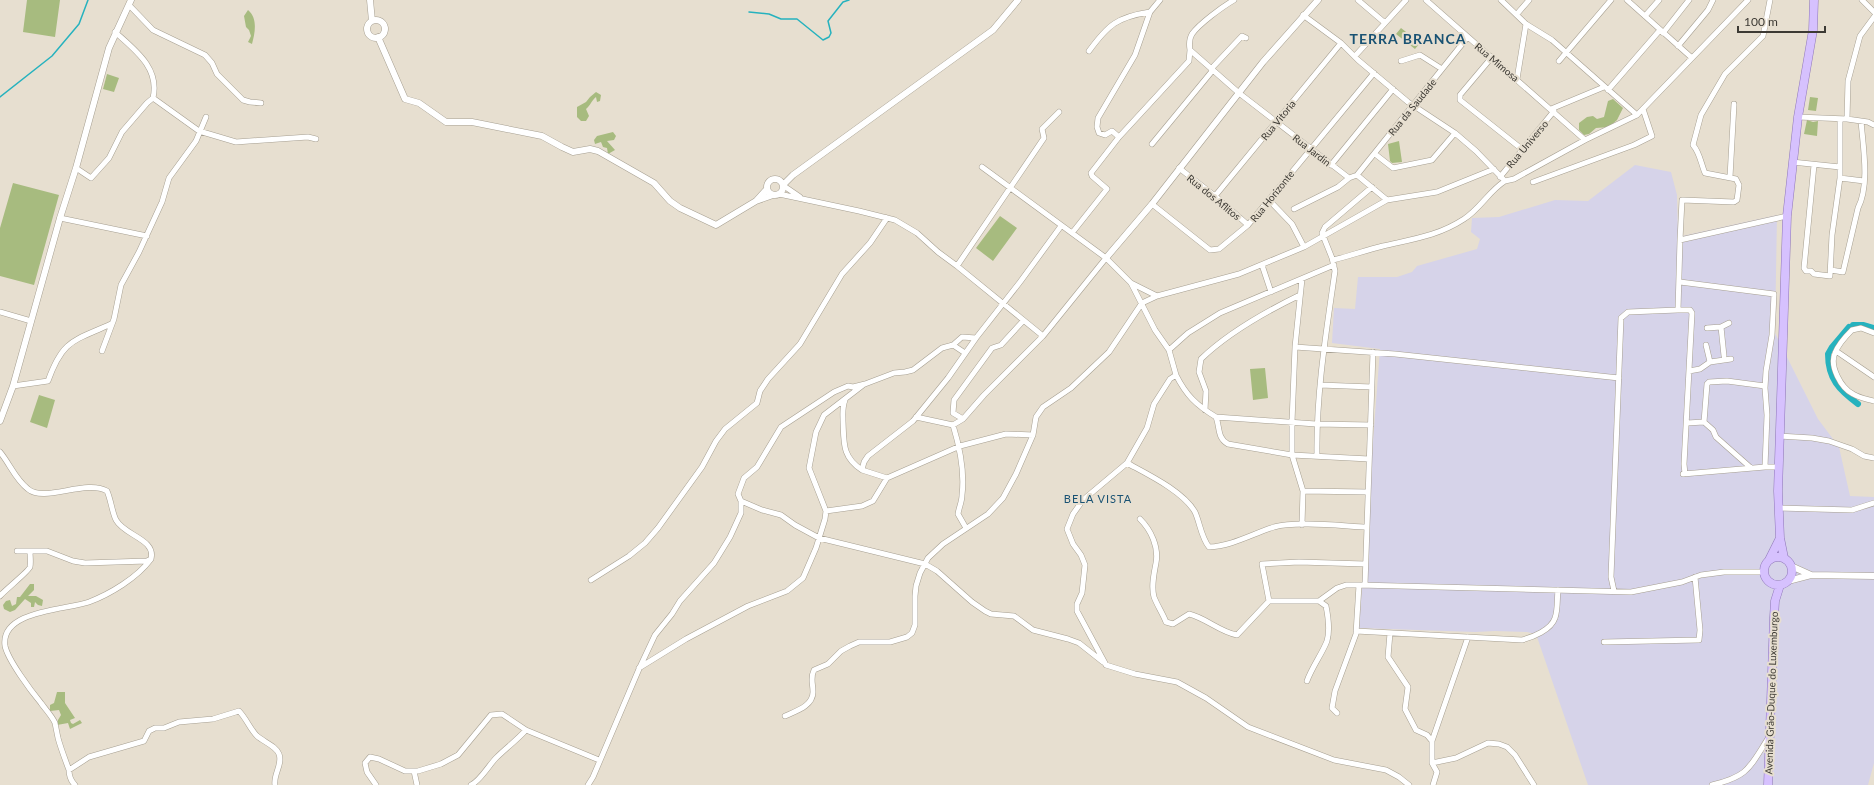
<svg xmlns="http://www.w3.org/2000/svg" width="1874" height="785" font-family="Lato,sans-serif">
<style>
.industrial{fill:#d6d3e9}
.green{fill:#a7bb7f}
.lines{fill:none;stroke-linecap:round;stroke-linejoin:round}
.stream{stroke:#26b2be;stroke-width:1.5}
.canal{stroke:#26b2be;stroke-width:6}
.minor-casing{stroke:#a69f91;stroke-width:6}
.tertiary-casing{stroke:#a69f91;stroke-width:7}
.primary-casing{stroke:#8e76b7;stroke-width:9}
.minor{stroke:#fff;stroke-width:5}
.tertiary{stroke:#fff;stroke-width:6}
.primary{stroke:#d6c1fe;stroke-width:8}
.labels{text-anchor:middle;stroke-width:4;stroke-linejoin:round;paint-order:stroke}
.street-label{font-size:10px;fill:#3d3a34;stroke:#e7dfd0}
.neighbourhood-label{font-size:11px;letter-spacing:1px;fill:#195273;stroke:#e7dfd0}
.district-label{font-size:14px;font-weight:bold;letter-spacing:1px;fill:#195273;stroke:#e7dfd0}
</style>
<rect width="100%" height="100%" fill="#e7dfd0"/>
<!-- industrial -->
<path class="industrial" d="M 1635,165 L 1671,172 L 1677,195 L 1678,237 L 1777,215 L 1775,333 L 1818,419 L 1839,447 L 1850,496 L 1874,497 L 1874,763 L 1868,785 L 1588,785 L 1536,634 L 1527,632 L 1495,631 L 1475,632 L 1359,628 L 1380,349 L 1332,343 L 1334,308 L 1355,309 L 1358,277 L 1397,277 L 1412,272 L 1417,266 L 1477,249 L 1480,239 L 1471,232 L 1472,218 L 1499,217 L 1555,200 L 1588,201 Z"/>
<!-- green -->
<path class="green" d="M 27,0 L 60,0 L 55,37 L 23,32 Z
M 248,10 C 258,18 255,33 252,44 L 248,42 L 251,36 L 249,30 L 246,27 L 244,16 Z
M 1401,28 L 1420,43 L 1415,49 L 1396,34 Z
M 107,74 L 119,78 L 114,92 L 103,89 Z
M 596,92 L 601,95 L 600,101 L 597,102 L 596,97 C 592,100 590,106 586,109 L 589,116 L 586,121 L 581,121 L 577,117 L 577,107 L 586,102 L 590,97 Z
M 1810,97 L 1818,98 L 1816,111 L 1808,110 Z
M 1613,99 L 1623,108 L 1617,120 L 1609,127 L 1596,128 L 1589,134 L 1584,135 L 1579,130 L 1579,123 L 1587,117 L 1593,116 L 1597,119 L 1604,117 L 1608,101 Z
M 1807,120 L 1813,122 L 1818,121 L 1817,136 L 1804,134 Z
M 613,132 L 616,136 L 614,140 L 607,141 L 615,150 L 608,154 L 607,148 L 603,147 L 601,142 L 595,144 L 594,140 L 597,136 Z
M 1399,141 L 1402,162 L 1392,163 L 1390,161 L 1388,144 Z
M 13,183 L 59,195 L 34,285 L 0,276 L 0,228 Z
M 1000,216 L 1017,228 L 993,261 L 976,248 Z
M 1265,368 L 1268,398 L 1253,400 L 1250,369 Z
M 39,395 L 55,400 L 47,428 L 30,422 Z
M 30,584 L 34,584 L 34,590 L 28,596 L 36,596 L 43,600 L 42,606 L 38,605 L 35,602 L 34,607 L 31,607 L 31,603 L 25,599 L 15,610 L 10,612 L 4,609 L 3,605 L 6,601 L 10,600 L 12,606 L 16,604 L 17,597 L 20,597 Z
M 57,692 L 65,692 L 65,703 L 75,718 L 70,720 L 71,723 L 73,724 L 80,720 L 82,723 L 70,729 L 68,723 L 57,725 L 58,720 L 61,715 L 59,710 L 50,711 L 50,705 L 54,703 Z"/>
<g class="lines">
<!-- stream -->
<path class="stream" d="M 749,12 L 769,14 L 781,19 L 797,19 L 823,40 L 829,37 L 831,33 L 828,21 L 843,2 L 849,0
M 0,97 L 52,56 L 79,24 L 88,0"/>
<!-- canal -->
<path class="canal" d="M 1853,325 L 1863,325 L 1874,328
M 1833,346 L 1849,327
M 1832,347 L 1828,354 C 1828,379 1839,390 1858,404"/>
<!-- minor casing -->
<g class="minor-casing">
<path id="minor" d="M 1234,0 C 1222,7 1199,24 1192,34 C 1189,39 1189,44 1190,50 L 1239,93 L 1349,178 L 1357,175 L 1387,200
M 1358,0 L 1385,23
M 1426,0 L 1585,140
M 1501,0 L 1526,24 L 1517,79
M 1627,0 L 1692,58
M 1862,0 L 1874,12
M 129,5 L 153,30 L 205,55 L 212,63 L 217,74 L 243,100 L 250,102 L 261,103
M 1517,14 L 1529,0
M 1303,15 L 1341,43 L 1358,60 L 1408,102 L 1455,133 L 1476,151 L 1505,181 L 1514,179 L 1585,140 L 1637,115 L 1748,0
M 1645,16 L 1659,0
M 1526,24 L 1552,40 L 1637,115
M 115,32 C 135,50 160,68 153,98 L 199,131 L 236,142 L 308,137 L 316,139
M 1663,33 L 1689,0
M 1678,46 L 1708,10 L 1713,0
M 1089,51 C 1108,25 1117,17 1150,12
M 1355,56 L 1406,0
M 1492,57 L 1460,95 L 1460,100 L 1523,150
M 1401,61 L 1420,55 L 1442,69
M 1559,61 L 1611,0
M 1211,69 L 1242,36 L 1246,38
M 1608,90 L 1660,30
M 1551,109 L 1604,87
M 1798,117 L 1847,119 L 1848,81 L 1860,36 L 1874,17
M 1847,119 L 1868,122 L 1874,125
M 1119,137 L 1112,131 L 1105,135 L 1099,133 L 1097,127 L 1098,118 L 1135,55 L 1150,12 L 1160,0
M 1152,144 L 1213,70
M 1375,154 L 1393,168 L 1432,160 L 1455,133
M 1792,162 L 1840,167
M 1331,165 L 1393,89
M 1814,165 L 1804,268 L 1806,271 L 1811,271 L 1814,274 L 1830,276 L 1832,235 L 1840,178 L 1840,119
M 982,167 L 1106,258 L 1131,283 L 1155,330 L 1169,350 L 1176,375 L 1170,379 L 1154,404 L 1147,428 L 1127,463 L 1083,500 L 1073,514 L 1067,529 L 1073,544 L 1081,555 L 1085,565 L 1082,593 L 1077,604 L 1077,611 L 1106,665 L 1135,674 L 1177,682 L 1206,698 L 1248,727 L 1334,760 L 1386,770 L 1399,777 L 1409,785
M 76,168 L 91,178 L 109,158 L 122,132 L 147,103 L 153,98
M 1179,168 L 1215,196 L 1248,225
M 1357,175 L 1467,38
M 1500,177 L 1554,111
M 1730,177 L 1734,104
M 1840,178 L 1864,181
M 1533,182 L 1634,145 L 1652,136 L 1643,109
M 784,186 L 800,197
M 779,194 L 859,211 L 895,220 L 917,233 L 938,252 L 957,266 L 1043,336
M 1215,196 L 1341,43
M 1269,200 L 1292,224 L 1304,247
M 1152,204 L 1210,250 L 1219,249 L 1248,225 L 1374,73
M 1294,209 L 1338,187 L 1349,178
M 60,218 L 147,236
M 1072,233 L 1107,189 L 1092,176 L 1091,173 L 1119,137 L 1189,61 L 1190,50
M 1680,240 L 1682,200 L 1734,202 L 1737,200 L 1739,185 L 1736,179 L 1705,173 C 1701,164 1700,153 1693,145 L 1701,115 L 1725,74 L 1763,36 L 1770,0
M 1333,260 C 1350,256 1366,250 1383,246 C 1413,239 1438,236 1464,219 C 1480,209 1489,191 1505,181
M 1262,265 L 1271,292
M 957,266 L 1044,138 L 1042,129 L 1059,112
M 1831,270 L 1843,272 L 1858,208 C 1870,185 1863,146 1861,121
M 1302,279 L 1295,347 L 1292,422 L 1292,455 L 1303,491 L 1302,525
M 1680,282 L 1774,294 L 1772,335 L 1766,371 L 1765,388 L 1767,415 L 1765,467
M 1131,283 L 1157,296
M 1678,310 L 1690,310 L 1692,313 L 1684,464 L 1685,474
M 0,312 L 31,321
M 1721,327 L 1724,356
M 1707,328 L 1721,327 L 1729,323
M 1874,333 L 1861,328 L 1852,330 C 1846,336 1838,345 1835,353 C 1829,366 1841,388 1853,394 C 1859,398 1867,399 1874,401
M 953,345 L 965,353
M 1706,345 L 1710,362
M 1295,347 L 1395,354 L 1619,378
M 1169,350 L 1188,333 L 1220,313 L 1334,265
M 102,351 L 114,319 L 121,285 L 139,252 L 162,202 L 169,178 L 196,141 L 206,117
M 1836,351 L 1874,377
M 1689,371 L 1700,369 L 1710,362 L 1731,359
M 1176,375 C 1186,395 1196,405 1216,417 L 1316,424 L 1371,425
M 1320,385 L 1372,387
M 13,386 L 48,381 C 63,339 74,341 111,324
M 845,400 C 842,408 843,413 843,421 C 844,443 842,457 862,470
M 1205,410 L 1206,391 L 1199,372 L 1201,359 C 1229,332 1265,312 1300,295
M 916,417 L 953,425 L 963,419 L 984,395 L 1043,336 L 1106,258
M 1216,417 C 1220,427 1217,438 1228,444 L 1292,455 L 1369,459
M 963,419 L 953,413 L 954,400 L 992,348 L 1001,345 L 1023,321
M 1704,422 L 1707,384 L 1709,382 L 1727,381 L 1765,386
M 1687,423 L 1704,422 L 1713,430 L 1716,437 L 1751,468
M 953,425 C 960,448 965,471 962,495 C 962,502 959,507 958,514 L 966,528
M 1779,436 L 1812,438 L 1829,441 L 1852,449 L 1864,456 L 1874,458
M 0,452 C 10,464 15,479 28,489 C 44,503 86,479 107,491 C 111,500 112,512 116,520 C 125,536 156,539 151,559 L 147,561 L 85,563 L 73,561 L 47,551 L 17,551
M 1317,456 C 1316,394 1326,333 1335,271 L 1332,258 L 1322,233 L 1325,227 L 1372,187
M 1127,463 C 1147,474 1183,491 1195,512 C 1200,523 1201,537 1209,547 C 1232,546 1252,534 1274,527 C 1296,521 1342,526 1367,527
M 1683,474 L 1765,467 L 1778,467
M 887,478 L 862,470 L 864,462 L 868,456 L 913,421 L 948,378 L 976,338
M 1303,491 L 1368,492
M 741,501 L 738,494 L 744,478 L 757,467 L 781,427 L 834,392 L 848,386 L 853,387 L 865,384 L 894,373 L 905,372 L 913,370 L 942,348 L 953,345 L 962,337 L 976,338 L 1020,282 L 1061,226
M 1778,508 L 1852,510 L 1874,503
M 826,511 L 862,506 L 873,501 L 887,478 L 960,446 L 1006,434 L 1033,435
M 1140,519 C 1151,530 1159,547 1156,563 C 1154,574 1151,586 1154,597 C 1157,605 1163,614 1166,622 L 1173,624 L 1189,614 C 1206,618 1220,632 1237,635 L 1269,601 L 1319,601 L 1337,588 L 1346,585 L 1359,585
M 151,559 C 137,578 110,594 89,602 C 67,610 0,610 5,646 C 8,660 31,691 41,703 C 45,709 52,716 55,723 C 56,728 57,733 58,738 C 61,749 65,759 69,770 L 89,757 L 144,741 L 149,731 L 155,728 L 164,728 L 179,722 L 213,719 L 239,711 C 246,718 250,729 257,736 C 264,742 276,746 279,754 C 283,764 273,775 275,785
M 591,580 L 629,556 L 645,543 L 658,528 L 702,467 L 716,441 L 725,429 L 757,403 L 760,391 L 768,379 L 800,344 L 842,274 L 870,243 L 887,218
M 1365,585 L 1373,352
M 1614,591 L 1611,577 L 1621,318 L 1628,312 L 1678,310 L 1680,240 L 1787,216
M 0,596 C 5,590 29,571 30,567 C 31,562 30,556 30,551
M 1269,601 L 1262,564 L 1299,562 L 1365,564
M 1356,631 L 1522,640 C 1533,637 1551,630 1555,618 C 1558,610 1557,598 1558,590
M 1390,633 L 1388,657 L 1408,687 L 1405,709 L 1416,730 L 1427,735 L 1432,741 L 1432,763 L 1437,772 L 1433,785
M 1604,642 L 1699,640 L 1700,630 L 1695,577
M 639,668 L 686,639 L 748,606 L 787,591 L 803,578 L 816,548 L 825,519 L 826,511 L 809,468 L 816,432 L 824,415 L 863,385
M 1307,681 C 1312,667 1322,654 1327,641 C 1330,631 1328,616 1326,606 L 1319,601
M 1337,713 L 1332,708 L 1335,691 L 1356,634 L 1359,585 L 1631,592 L 1682,582 L 1701,575 L 1724,572 L 1764,572
M 785,716 C 796,711 813,706 813,692 C 813,683 810,678 814,670 L 828,664 L 841,651 L 850,646 L 859,642 L 890,642 L 907,637 L 912,633 L 915,625 L 915,596 L 916,586 L 920,573 L 928,558 L 943,544 L 988,514 L 1003,498 L 1016,474 L 1033,435 L 1036,417 L 1043,407 L 1071,388 L 1109,352 L 1142,303 L 1157,296 L 1239,274 L 1304,247 L 1387,200 L 1437,192 L 1494,169
M 1432,741 L 1468,637
M 1432,763 L 1456,758 L 1488,743 L 1499,744 L 1507,747 L 1515,755 L 1534,785
M 69,770 C 69,776 70,780 75,785
M 414,771 L 417,785
M 376,785 L 367,772 L 365,763 L 370,757 L 379,759 L 405,771 L 418,771 L 441,764 L 458,755 L 491,715 L 502,714 L 526,730 L 599,760
M 471,785 C 480,781 489,765 496,758 C 506,748 517,740 526,730
M 588,785 L 593,777 L 639,669 L 655,635 L 672,614 L 680,601 L 714,563 L 730,537 L 741,513 L 741,501 L 762,510 L 781,515 L 795,525 L 819,538 L 925,564 L 937,571 L 972,602 L 985,611 L 991,614 L 1014,616 L 1033,630 L 1068,639 L 1079,643 L 1103,662
M 1712,785 C 1749,776 1749,768 1769,737"/>
</g>
<!-- tertiary casing -->
<g class="tertiary-casing">
<path id="tertiary" d="M 370,0 L 372,21
M367 29a9 9 0 1 1 18 0a9 9 0 1 1-18 0Z
M 378,37 L 405,99 L 419,103 L 446,122 L 472,122 L 542,136 L 562,147 L 573,152 L 590,149 L 598,151 L 654,183 L 670,201 L 680,208 L 716,225 L 756,201 L 767,189
M767 187a8 8 0 1 1 16 0a8 8 0 1 1-16 0Z
M 783,185 L 793,175 L 993,30 L 1018,0
M 756,201 L 773,195
M 1106,258 L 1152,204 L 1263,62 L 1318,0
M 0,421 L 13,386 L 60,218 L 76,168 L 109,48 L 131,0
M 1791,566 L 1811,575
M 1788,581 L 1811,575 L 1874,576"/>
</g>
<!-- primary casing -->
<g class="primary-casing">
<path id="primary" d="M1764 571a14 14 0 1 1 28 0a14 14 0 1 1-28 0Z
M 1784,558 L 1780,538 L 1778,491 L 1787,216 L 1798,117 L 1813,30 L 1814,0
M 1769,560 L 1780,538
M 1768,785 L 1774,617 L 1775,601 L 1780,585"/>
</g>
<!-- minor -->
<use href="#minor" class="minor"/>
<!-- tertiary -->
<use href="#tertiary" class="tertiary"/>
<!-- primary -->
<use href="#primary" class="primary"/>
</g>
<g class="labels">
<!-- street labels -->
<g class="street-label">
<text transform="translate(1497 62) rotate(40)" y="4">Rua Mimosa</text>
<text transform="translate(1412 107) rotate(-51)" y="4">Rua da Saudade</text>
<text transform="translate(1278 120) rotate(-51)" y="4">Rua Vitoria</text>
<text transform="translate(1527 144) rotate(-50)" y="4">Rua Universo</text>
<text transform="translate(1312 150) rotate(38)" y="4">Rua Jardin</text>
<text transform="translate(1272 196) rotate(-51)" y="4">Rua Horizonte</text>
<text transform="translate(1214 197) rotate(39)" y="4">Rua dos Aflitos</text>
<text transform="translate(1771 693) rotate(-88)" y="4">Avenida Grão-Duque do Luxemburgo</text>
</g>
<!-- neighbourhood labels -->
<g class="neighbourhood-label">
<text x="1098" y="503">BELA VISTA</text>
</g>
<!-- district labels -->
<g class="district-label">
<text x="1408" y="44">TERRA BRANCA</text>
</g>
</g>
<!-- scale -->
<path d="M1738 26v6h87v-6" fill="none" stroke="#3d3a34" stroke-width="2"/>
<text x="1744" y="26" font-size="12" fill="#3d3a34" stroke="#e7dfd0" stroke-width="3" paint-order="stroke">100 m</text>
</svg>
